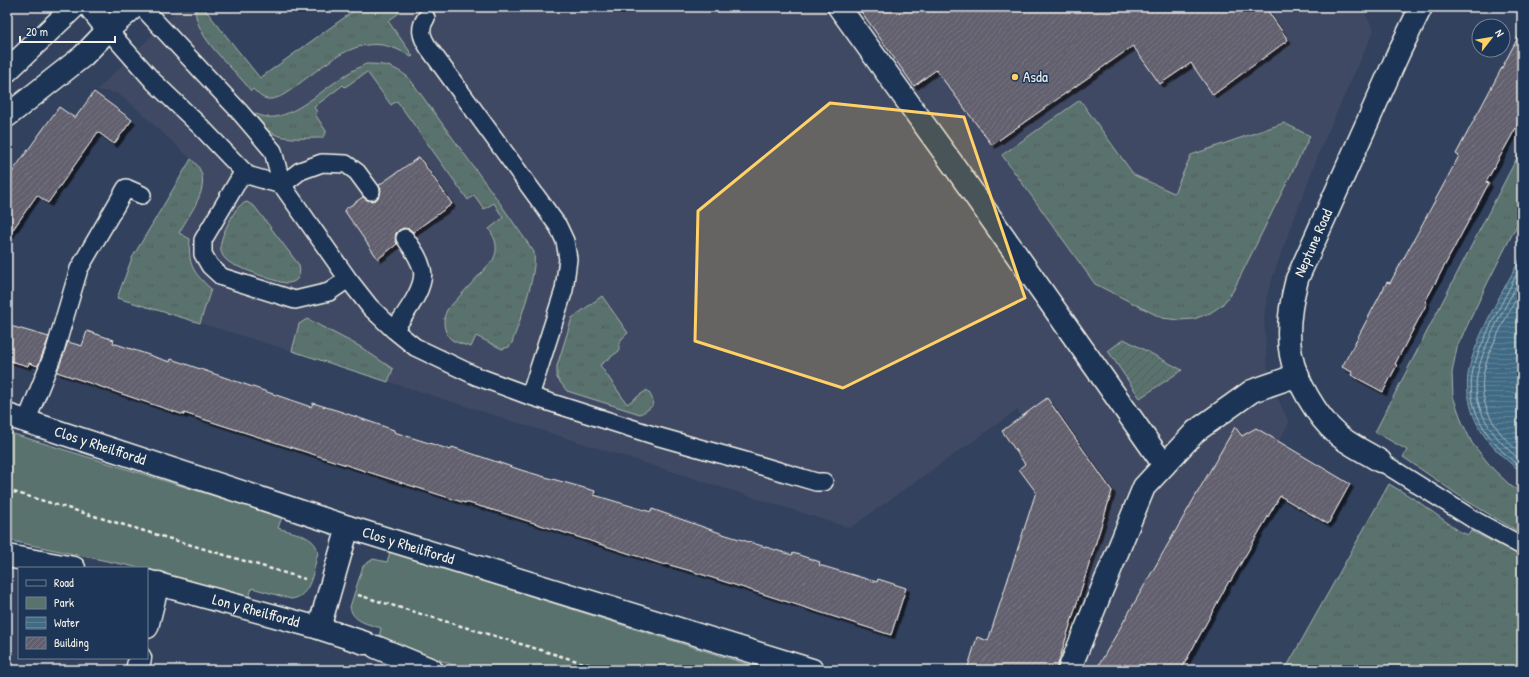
<svg xmlns="http://www.w3.org/2000/svg" width="1529" height="677" font-family="'Patrick Hand',sans-serif">
<style>
.built{fill:#404a63}
.grass{fill:url(#grass-tufts);stroke:#a7b2ab}
.park{fill:#5a726e;stroke:#a7b2ab}
.garden{fill:url(#garden-furrows);stroke:#a7b2ab}
.water{fill:url(#water-rules);stroke:#88a1ac}
.lines{fill:none;stroke-linecap:round;stroke-linejoin:round}
.shore{stroke:#acbbc0;stroke-width:1}
.building{fill:url(#building-hatch);stroke:#f4f1e8;filter:url(#shadow)}
.lane-casing{stroke:#f4f1e8;stroke-width:20}
.street-casing{stroke:#f4f1e8;stroke-width:25}
.secondary-casing{stroke:#f4f1e8;stroke-width:25}
.path{stroke:#f4f1e8;stroke-width:2.5;stroke-dasharray:4 3;stroke-linecap:butt}
.lane{stroke:#1d3557;stroke-width:17}
.street{stroke:#1d3557;stroke-width:22}
.secondary{stroke:#1d3557;stroke-width:22}
.marked{fill:#ffd166;fill-opacity:0.2;stroke:#ffd166;stroke-width:3;stroke-linejoin:round}
.poi-dot{fill:#ffd166;stroke:#1d3557;stroke-width:1.5}
.labels{text-anchor:middle;stroke-width:3;stroke-linejoin:round;paint-order:stroke}
.poi-label{font-size:15px;fill:#f4f1e8;stroke:#1d3557;text-anchor:start}
.street-label{font-size:15px;fill:#f4f1e8;stroke:#1d3557}
</style>
<defs>
<pattern id="grass-tufts" width="24" height="20" patternUnits="userSpaceOnUse"><rect width="24" height="20" fill="#5a726e"/><path d="M3 7l-1-3M5 7V3M7 7l1-3M15 17l-1-3M17 17v-4M19 17l1-3" fill="none" stroke="#515b58"/></pattern>
<pattern id="garden-furrows" width="10" height="10" patternUnits="userSpaceOnUse"><rect width="10" height="10" fill="#5a726e"/><path d="M-1 1l2-2M0 10L10 0M9 11l2-2" fill="none" stroke="#515b58"/></pattern>
<pattern id="water-rules" width="6" height="5" patternUnits="userSpaceOnUse"><rect width="6" height="5" fill="#406b84"/><path d="M0 2.5h6" fill="none" stroke="#5c8195"/></pattern>
<pattern id="building-hatch" width="6" height="6" patternUnits="userSpaceOnUse"><rect width="6" height="6" fill="#625e6e"/><path d="M-1 1l2-2M0 6l6-6M5 7l2-2" fill="none" stroke="#797683"/></pattern>
<filter id="shadow"><feDropShadow dx="3.5" dy="3.5" stdDeviation="0" flood-color="#0009"/></filter>
</defs>
<rect width="100%" height="100%" fill="#32415e"/>
<filter id="ink" filterUnits="userSpaceOnUse"><feTurbulence type="fractalNoise" baseFrequency=".025" numOctaves="2"/><feDisplacementMap in="SourceGraphic" scale="8" xChannelSelector="R" yChannelSelector="G"/><feConvolveMatrix kernelMatrix="1 2 1 2 8 2 1 2 1" color-interpolation-filters="sRGB"/></filter>
<g filter="url(#ink)">
<!-- built -->
<path class="built" d="M 181,7 L 203,7 L 260,78 L 359,7 L 1361,7 L 1374,30 L 1322,145 L 1276,267 L 1267,295 L 1264,318 L 1267,364 L 1277,397 L 1289,423 L 1149,670 L 1006,670 L 1067,482 L 1017,410 L 850,528 L 292,351 L 117,298 L 132,258 L 191,159 L 136,108 L 117,93 L 97,90 Z"/>
<!-- grass -->
<path class="grass" d="M 195,7 L 203,7 L 260,78 L 359,7 L 394,7 L 399,13 L 388,21 L 413,56 L 411,57 C 367,27 335,57 300,83 C 292,89 282,98 271,99 C 263,100 258,94 253,89 L 251,91 C 233,66 195,40 195,7 Z
M 366,64 C 385,64 394,66 409,78 L 497,199 L 534,252 C 537,276 520,319 512,343 L 509,347 L 502,349 L 476,336 L 471,347 C 465,345 457,343 452,340 C 443,333 442,319 447,310 L 493,260 C 499,249 496,239 489,229 L 503,218 L 494,203 L 484,209 L 474,195 L 468,200 L 397,101 L 391,105 L 367,72 L 345,87 L 343,85 L 314,107 L 317,112 L 315,114 L 326,131 L 326,133 L 322,138 C 304,138 280,141 266,129 C 259,124 254,116 248,110 C 257,115 265,118 275,117 C 299,113 326,87 347,74 C 353,70 360,67 366,64 Z
M 1080,100 L 1134,175 L 1174,193 L 1191,155 L 1284,123 L 1310,136 L 1233,291 L 1222,305 L 1210,313 L 1194,319 L 1179,320 L 1162,318 L 1095,284 L 1002,155 Z
M 1522,148 L 1522,215 L 1487,284 L 1457,347 L 1452,373 L 1453,396 L 1462,422 L 1472,443 L 1493,469 L 1511,486 L 1522,493 L 1522,534 L 1467,501 L 1403,457 L 1407,450 L 1375,432 Z
M 191,159 C 218,181 191,210 179,233 L 190,239 C 188,265 192,271 211,289 L 200,323 L 117,298 L 132,258 Z
M 247,202 L 255,207 L 299,265 C 301,274 299,282 288,283 C 280,284 244,269 234,265 C 213,255 221,238 229,222 C 234,213 237,205 247,202 Z
M 602,296 L 628,333 C 621,339 618,342 619,351 L 600,365 L 627,404 L 647,390 C 657,403 654,407 640,414 L 567,391 L 557,378 L 557,366 L 572,318 Z
M 307,319 L 359,346 L 393,369 L 388,382 L 292,351 L 299,324 Z
M 1389,484 L 1416,500 L 1459,531 L 1468,535 L 1471,531 L 1522,556 L 1522,670 L 1285,670 Z"/>
<!-- park -->
<path class="park" d="M 7,432 L 282,517 L 278,528 C 293,533 316,535 318,553 C 313,569 312,597 291,599 L 252,588 L 249,598 L 147,570 L 147,568 L 140,568 L 7,540 Z
M 390,552 L 766,670 L 466,670 L 379,637 L 381,628 C 368,624 353,622 350,607 L 363,566 L 373,559 L 387,562 Z"/>
<!-- garden -->
<path class="garden" d="M 1124,339 L 1182,370 L 1140,398 L 1108,351 Z"/>
<!-- water -->
<path class="water" d="M 1522,255 L 1522,472 C 1496,453 1474,431 1469,398 C 1467,390 1467,382 1468,374 C 1475,336 1504,290 1522,255 Z"/>
<g class="lines">
<!-- shore -->
<path class="shore" d="M 1522,264 C 1508,292 1492,320 1480,349 C 1477,358 1473,366 1472,375 C 1466,414 1493,447 1522,468
M 1522,275 C 1507,305 1483,343 1477,376 C 1471,410 1496,442 1522,461
M 1522,288 C 1509,313 1486,351 1483,378 C 1479,408 1499,437 1522,454"/>
</g>
<!-- building -->
<path class="building" d="M 858,7 L 1265,7 L 1288,40 L 1213,95 L 1191,63 L 1160,84 L 1133,46 L 992,145 L 936,70 L 914,86 Z
M 1522,30 L 1522,117 L 1486,182 L 1489,183 L 1425,302 L 1427,303 L 1395,364 L 1397,365 L 1383,392 L 1351,375 L 1352,372 L 1342,367 L 1387,282 L 1390,283 L 1417,234 L 1459,156 L 1456,154 Z
M 94,92 L 132,120 L 114,144 L 98,132 L 48,203 L 37,195 L 7,238 L 7,179 L 59,107 L 75,118 Z
M 419,157 L 452,204 L 413,232 L 410,229 L 404,228 L 399,230 L 396,233 L 395,239 L 397,244 L 378,259 L 344,210 L 363,197 L 367,200 L 372,201 L 377,199 L 380,195 L 381,190 L 379,185 Z
M 7,325 L 49,337 L 38,366 L 29,363 L 28,366 L 7,360 Z
M 87,331 L 114,340 L 113,343 L 170,362 L 171,359 L 311,407 L 313,403 L 339,411 L 394,430 L 394,432 L 451,450 L 452,447 L 524,471 L 595,491 L 594,495 L 651,512 L 652,509 L 726,535 L 792,555 L 793,553 L 820,562 L 819,565 L 877,582 L 878,579 L 906,588 L 891,635 L 691,571 L 666,564 L 665,565 L 506,514 L 465,502 L 465,503 L 184,413 L 184,415 L 57,372 L 68,342 L 82,346 Z
M 1047,398 L 1112,491 L 1056,670 L 967,670 L 977,637 L 988,641 L 1036,492 L 1019,469 L 1025,464 L 1002,431 Z
M 1235,427 L 1242,436 L 1256,428 L 1350,484 L 1328,524 L 1280,496 L 1230,582 L 1229,581 L 1181,670 L 1096,670 Z"/>
<g class="lines">
<!-- lane casing -->
<g class="lane-casing">
<path id="lane" d="M 142,7 L 239,111 L 273,151 L 282,185 L 348,279 L 370,307 L 394,330 L 415,347 L 476,376 L 530,396 L 656,436 L 745,461 L 816,482 L 824,482
M 426,18 C 419,28 421,36 428,47 L 558,226 L 565,241 L 568,259 L 564,290 L 530,396
M 108,30 L 153,81 L 201,127 L 247,175 L 282,185
M 244,171 L 203,240 L 203,254 L 210,266 L 222,277 L 295,300 L 329,292 L 348,279
M 282,185 L 300,171 L 322,163 L 346,164 L 357,172 L 371,191
M 394,330 C 404,315 427,287 422,269 C 419,257 412,248 405,238
M 26,422 L 55,350 L 79,269 L 126,188 L 142,195
M 1380,461 L 1476,521 L 1522,546"/>
</g>
<!-- street casing -->
<g class="street-casing">
<g id="street">
<path d="M 90,7 L 108,30"/>
<path d="M 839,7 L 957,170 L 1164,465"/>
<path id="s1" d="M 7,415 L 348,527 L 812,670"/>
<path id="s2" d="M 1380,461 C 1366,452 1347,444 1336,433 C 1317,417 1295,379 1291,355 C 1286,330 1291,302 1297,279 L 1399,52 L 1421,7"/>
<path d="M 7,556 L 74,568"/>
<path id="s3" d="M 147,581 L 319,628 L 365,643"/>
<path d="M 147,627 L 158,583"/>
<path d="M 319,628 L 348,527"/>
<path d="M 376,647 L 432,670"/>
<path d="M 137,670 L 140,658"/>
<path d="M 1069,670 L 1144,487 L 1196,431 L 1252,391 L 1298,375"/>
</g>
</g>
<!-- secondary casing -->
<g class="secondary-casing">
<path id="secondary" d="M 7,71 L 74,7
M 7,116 L 83,56 L 108,30 L 134,7"/>
</g>
<!-- path -->
<path class="path" d="M 7,490 L 305,579
M 358,595 L 607,670"/>
<!-- lane -->
<use href="#lane" class="lane"/>
<!-- street -->
<use href="#street" class="street"/>
<!-- secondary -->
<use href="#secondary" class="secondary"/>
</g>
</g>
<!-- marked area -->
<path class="marked" d="M 830,103 L 964,117 L 1025,298 L 843,388 L 695,341 L 698,211 Z"/>
<!-- markers -->
<circle class="poi-dot" cx="1015" cy="77" r="4"/>
<g class="labels">
<!-- poi labels -->
<g class="poi-label">
<text x="1023" y="82">Asda</text>
</g>
<!-- street labels -->
<g class="street-label">
<text dy="5" stroke="none"><textPath href="#s2" startOffset="260">Neptune Road</textPath></text>
<text dy="5" stroke="none"><textPath href="#s1" startOffset="98">Clos y Rheilffordd</textPath></text>
<text dy="5" stroke="none"><textPath href="#s1" startOffset="422">Clos y Rheilffordd</textPath></text>
<text dy="5" stroke="none"><textPath href="#s3" startOffset="113">Lon y Rheilffordd</textPath></text>
</g>
</g>
<!-- margin -->
<rect width="1529" height="677" fill="none" stroke="#1d3557" stroke-width="24"/>
<rect x="12" y="12" width="1505" height="653" fill="none" stroke="#f4f1e8" stroke-width="1.5" filter="url(#ink)"/>
<!-- legend -->
<rect x="18" y="567" width="130" height="92" fill="#1d3557" stroke="#738091"/>
<rect x="26" y="580" width="20" height="6" fill="#1d3557" stroke="#738091"/>
<text x="54" y="587" font-size="12" fill="#f4f1e8">Road</text>
<rect x="26" y="597" width="20" height="12" fill="#5a726e" stroke="#738091"/>
<text x="54" y="607" font-size="12" fill="#f4f1e8">Park</text>
<rect x="26" y="617" width="20" height="12" fill="url(#water-rules)" stroke="#738091"/>
<text x="54" y="627" font-size="12" fill="#f4f1e8">Water</text>
<rect x="26" y="637" width="20" height="12" fill="url(#building-hatch)" stroke="#738091"/>
<text x="54" y="647" font-size="12" fill="#f4f1e8">Building</text>
<!-- north arrow -->
<g transform="translate(1491 38) rotate(59)"><circle r="19" fill="#1d3557" stroke="#738091"/>
<path d="M0-3L7 15L0 10L-7 15Z" fill="#ffd166"/>
<text y="-6" font-size="11" font-weight="bold" text-anchor="middle" fill="#f4f1e8">N</text>
</g>
<!-- scale -->
<path d="M20 36v6h95v-6" fill="none" stroke="#f4f1e8" stroke-width="2"/>
<text x="26" y="36" font-size="12" fill="#f4f1e8" stroke="#1d3557" stroke-width="3" paint-order="stroke">20 m</text>
</svg>
